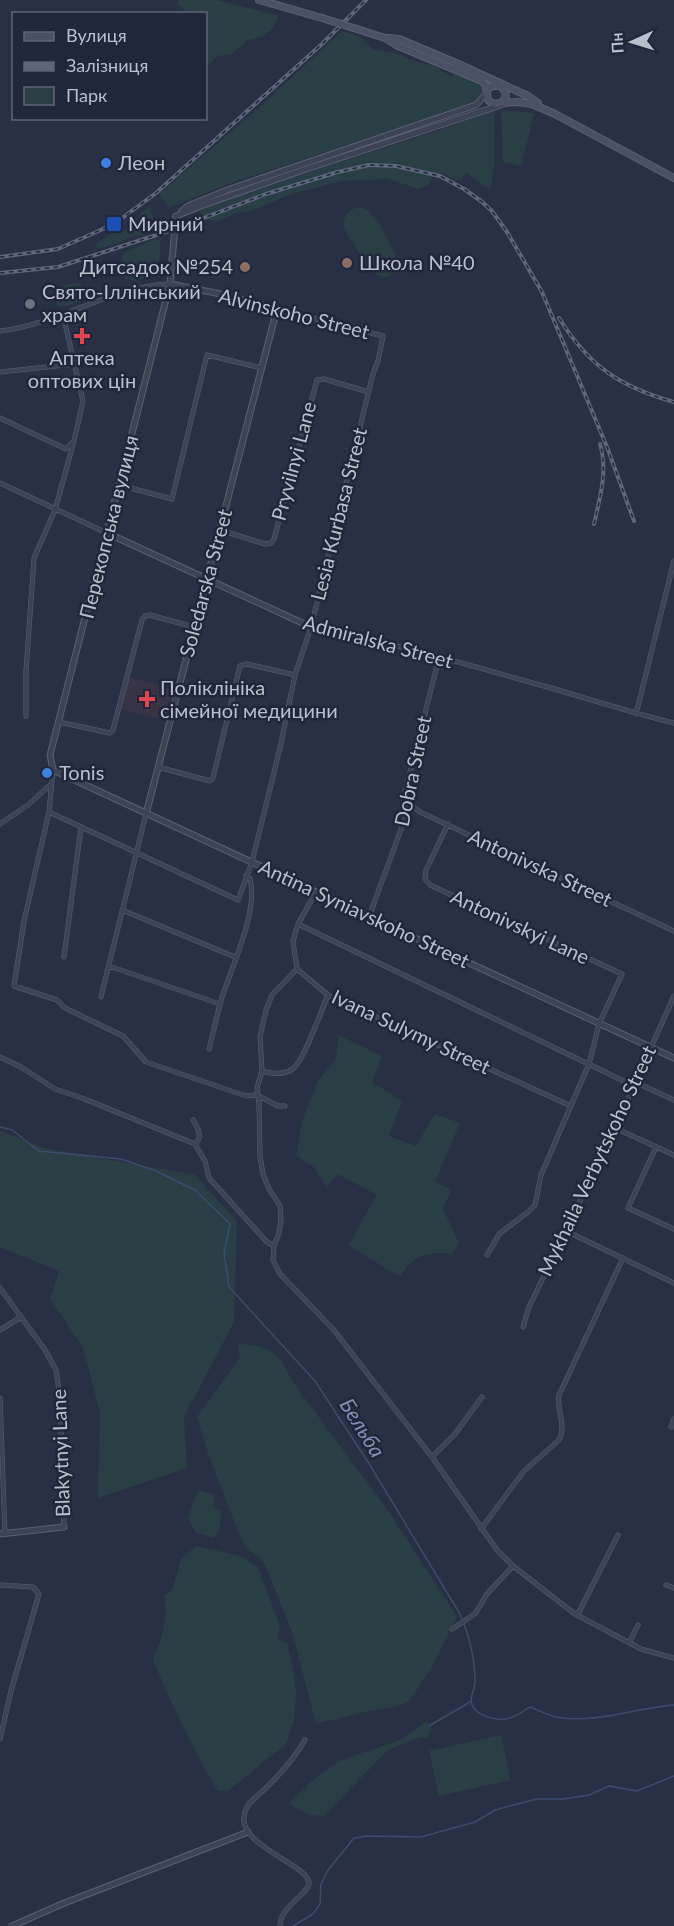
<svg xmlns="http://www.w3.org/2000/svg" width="674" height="1926" font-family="Lato,sans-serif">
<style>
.medical{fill:#393445}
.green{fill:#2a3e46}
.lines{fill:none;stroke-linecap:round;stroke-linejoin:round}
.stream{stroke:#3d4b6e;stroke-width:1.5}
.minor-casing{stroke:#5b6071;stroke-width:5}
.tertiary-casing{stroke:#5b6071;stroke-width:7}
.secondary-casing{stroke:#5b6071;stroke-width:8}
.minor{stroke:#3c4354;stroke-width:4}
.tertiary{stroke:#3c4354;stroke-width:5}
.secondary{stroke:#4a5167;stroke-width:6}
.rail-casing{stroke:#5e667b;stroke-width:4}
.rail{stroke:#20273a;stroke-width:1.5;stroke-dasharray:4.5;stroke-linecap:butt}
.secondary-bridge-casing{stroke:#5b6071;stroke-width:8;stroke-linecap:butt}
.secondary-bridge{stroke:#4a5167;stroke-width:6}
.shop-dot{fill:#3f7fe0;stroke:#20273a;stroke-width:2}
.transit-dot{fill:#1a4fb4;stroke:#20273a;stroke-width:2}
.education-dot{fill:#8d6e63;stroke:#20273a;stroke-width:2}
.worship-dot{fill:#6b7280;stroke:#20273a;stroke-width:2}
.health-dot{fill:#e0444e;stroke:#20273a;stroke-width:2}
.labels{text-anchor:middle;stroke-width:5;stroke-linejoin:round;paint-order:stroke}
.poi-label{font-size:20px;fill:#babfcd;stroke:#20273a;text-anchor:start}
.street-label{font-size:20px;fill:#babfcd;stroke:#20273a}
.water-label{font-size:21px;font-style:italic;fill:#818fb4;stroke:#20273a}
</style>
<rect width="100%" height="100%" fill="#283045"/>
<!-- medical -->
<path class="medical" d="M 129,677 L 173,689 L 165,720 L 121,709 Z"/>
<!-- green -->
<path class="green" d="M 178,0 L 217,0 L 279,16 L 273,28 L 262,37 L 248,40 L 232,54 L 218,56 L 206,67 L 206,14 C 196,14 184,12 177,4 Z
M 342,31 L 360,37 L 373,49 L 398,54 L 420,63 L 435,66 L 452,77 L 456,72 L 481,83 C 486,93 480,99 471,104 L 231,183 L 168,208 L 159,194 L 263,104 Z
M 494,110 L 495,162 L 490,190 L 467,173 L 463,176 L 461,180 L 456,180 L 442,173 L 437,174 L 429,181 L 429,184 L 419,189 L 385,178 L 374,180 L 342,181 L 289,195 L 251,211 L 236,213 L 217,222 L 207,219 L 199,212 L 214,202 L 440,130 Z
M 501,110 L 534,113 L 521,166 L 503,162 Z
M 150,207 L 153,217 L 148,226 L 151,229 L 147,232 L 102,248 L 96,248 L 97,243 L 110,234 L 130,229 L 142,212 Z
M 355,208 C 360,208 364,207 368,211 C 377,217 398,254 398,264 C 384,296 364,261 356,248 C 351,240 343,231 344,222 C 344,215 349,211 355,208 Z
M 155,239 L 160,241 L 160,257 L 154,275 C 139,279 126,287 119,268 L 123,253 Z
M 75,283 L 80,284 L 84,288 L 84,298 C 79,303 64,308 57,305 L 55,294 L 57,290 L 65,285 Z
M 338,1035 L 382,1056 L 372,1082 L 402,1101 L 389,1136 L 416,1146 L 435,1114 L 460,1123 L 435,1182 L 451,1190 L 443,1209 L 459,1243 L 452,1254 C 428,1251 412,1255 400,1277 L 348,1245 L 377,1195 L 338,1174 L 327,1187 L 314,1167 L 296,1156 L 302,1121 L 318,1081 L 336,1059 Z
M 0,1131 L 44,1148 L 195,1175 L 237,1221 L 234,1322 L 184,1417 L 187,1468 L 98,1498 L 100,1413 L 83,1348 L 50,1299 L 59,1271 L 0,1247 Z
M 238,1344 C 270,1346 279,1352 292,1381 L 385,1506 L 457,1616 L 429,1672 L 410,1700 L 398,1706 L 365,1712 L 316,1724 L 292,1632 L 264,1562 L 243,1544 L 209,1456 L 197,1417 L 240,1357 Z
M 198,1490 L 214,1495 L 213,1506 L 222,1512 L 219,1529 L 214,1538 L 195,1532 L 188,1518 Z
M 196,1546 L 241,1556 L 258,1567 L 280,1626 L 277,1639 L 287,1643 L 293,1668 L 296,1693 L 294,1721 L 286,1744 L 228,1791 L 218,1791 C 192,1749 172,1705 153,1660 C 161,1639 169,1619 164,1596 L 172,1590 L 181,1559 Z
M 427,1721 L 432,1731 L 428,1738 L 421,1737 L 388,1750 L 324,1816 C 309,1816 301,1812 289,1803 L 315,1778 L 341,1760 L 400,1740 Z
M 501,1735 L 511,1780 L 439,1796 L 429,1751 Z"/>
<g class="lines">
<!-- stream -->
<path class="stream" d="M 0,1127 L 12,1130 L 39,1151 L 121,1159 L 156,1171 L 195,1190 L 230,1224 L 224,1253 L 229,1287 L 315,1381 L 368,1462 L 460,1614 C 469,1635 475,1659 475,1682 C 475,1688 471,1695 471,1701 C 473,1716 498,1722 510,1718 C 517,1716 524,1711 530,1707 C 540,1711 551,1717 562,1718 C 600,1722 636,1708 674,1705
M 429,1726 L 470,1702
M 293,1926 L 313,1914 L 320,1904 L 321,1884 L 328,1870 L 354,1838 L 368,1836 L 421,1837 L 475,1822 L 495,1810 L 537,1799 L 564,1799 L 589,1795 L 609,1786 L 637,1791 L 674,1776"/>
<!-- minor casing -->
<g class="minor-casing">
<path id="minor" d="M 63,315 L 83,401 L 74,441
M 0,331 C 59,324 113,286 170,284
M 0,372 L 75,364
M 0,418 L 66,449 L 74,441 L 55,510 L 34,558 L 26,671 L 26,716
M 0,483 L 107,533
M 119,485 L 172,499 L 207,355 L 262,368
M 220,530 L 265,544 L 271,543 L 274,539 L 317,380 L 324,379 L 369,392
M 311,627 C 391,642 472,666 551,688 C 592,700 632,713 674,723
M 636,714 L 674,561
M 59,722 L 110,733 L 113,730 L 142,620 L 145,616 L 150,615 L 194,627
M 158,767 L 210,781 L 213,778 L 240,666 L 247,664 L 295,675
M 53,770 L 49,812 L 24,921 L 14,986 L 57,1000 L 65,1008 L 123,1036 L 146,1062 L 246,1096 L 257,1095 L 278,1106 L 285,1106
M 408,803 L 420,812 L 674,931
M 49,812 L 238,900 L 252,862 L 280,748 L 295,675 L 311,627 L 373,374 L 378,361 L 383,336 L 277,309
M 0,824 L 28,805 L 50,785
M 448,824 L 426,870 L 425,879 L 430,885 L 622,974 L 599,1024 L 589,1064 L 541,1175 L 535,1205 L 528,1212 L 500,1233 L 487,1255
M 316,892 L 298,924 L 293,941 L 297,969 L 328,995 L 571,1106
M 122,910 L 235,957
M 369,917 L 408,810 L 405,792 L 439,658
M 298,924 L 632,1085 L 639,1084 L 674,1100
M 64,957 L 81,827
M 109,966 L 220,1004
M 297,969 L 272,995 L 266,1010 L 260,1037 L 262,1071 L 257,1088 L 259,1103 L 260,1156 L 263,1174 L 269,1189 L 280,1206 L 281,1220 L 279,1233 L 274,1246 L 273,1260 L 280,1274 L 333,1329 L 432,1457 L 497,1550 L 513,1566 L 575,1614 L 641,1649 L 674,1658
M 101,997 L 146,814
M 209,1049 C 213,1034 216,1019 220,1004 C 230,970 259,912 250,879 L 246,876
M 0,1057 L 21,1067 L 55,1089 L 82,1098 L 195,1144
M 262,1071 C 272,1074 284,1076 294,1068 C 305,1058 321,1011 328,995
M 193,1120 C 198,1128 203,1137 195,1144
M 615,1128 L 674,1155
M 195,1144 L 205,1161 L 209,1178 L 267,1242 L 274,1246
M 656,1147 L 628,1208 L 674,1229
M 566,1231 L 674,1283
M 0,1288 L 45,1350 L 56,1370 L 60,1397 L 64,1527
M 523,1327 L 529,1307 L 615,1128 L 674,996
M 0,1330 L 21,1317
M 0,1398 L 5,1534
M 671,1427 L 674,1419
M 432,1457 L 455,1434 L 482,1397
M 481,1529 L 524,1471 L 559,1440 C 567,1425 556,1410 559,1395 L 623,1258
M 0,1585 L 33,1587 L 39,1594 L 11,1691 L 0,1739
M 666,1585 L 674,1588
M 575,1614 L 579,1612 L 618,1535
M 452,1629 L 475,1614 L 487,1594 L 513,1566
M 629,1643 L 638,1625
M 280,1926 C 280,1905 311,1893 309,1882 C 305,1862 227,1843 247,1807 C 252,1798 264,1791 270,1784 C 284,1770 295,1757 305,1740"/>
</g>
<!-- tertiary casing -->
<g class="tertiary-casing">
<path id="tertiary" d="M 182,211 L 188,206 L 230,189 L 476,105 L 487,93
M 176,216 L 170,284 L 50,755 L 53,770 L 674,1058
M 176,216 L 206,204 L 300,171 L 504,104
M 107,533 L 311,627
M 146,814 L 277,309 L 216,293 L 170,284
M 0,1534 L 64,1527
M 12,1926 L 62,1904 L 248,1832"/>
</g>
<!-- secondary casing -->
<g class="secondary-casing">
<path id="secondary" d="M 259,0 L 322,18
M 366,32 L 385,38 L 396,45 L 482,81 L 486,86 L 488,100 C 495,107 505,104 506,94 L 501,86 L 492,86 L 487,90
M 387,38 L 399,39 L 456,63 L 528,96 L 538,103
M 500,103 L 518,102 L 532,104 L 555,114 L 674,178"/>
</g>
<!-- minor -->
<use href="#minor" class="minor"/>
<!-- tertiary -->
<use href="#tertiary" class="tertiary"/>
<!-- secondary -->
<use href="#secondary" class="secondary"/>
<!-- rail casing -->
<g class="rail-casing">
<path id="rail" d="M 0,257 L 58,249 L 114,224 L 156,193 L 322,44 L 366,0
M 0,273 L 58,267 L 175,229 L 266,194 L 338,172 L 369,165 L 396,166 L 440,176 L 464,189 L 481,201 L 492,211 L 507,232 L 542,292 L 607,447 L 634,521
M 559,318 C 589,366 620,387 674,402
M 594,524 C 600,498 608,470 600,444"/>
</g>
<!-- rail -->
<use href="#rail" class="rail"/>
<!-- secondary-bridge casing -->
<g class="secondary-bridge-casing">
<path id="secondary-bridge" d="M 322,18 L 366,32"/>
</g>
<!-- secondary-bridge -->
<use href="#secondary-bridge" class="secondary-bridge"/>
</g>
<!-- markers -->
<g class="shop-dot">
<circle cx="106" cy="163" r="6"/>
<circle cx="47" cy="773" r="6"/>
</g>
<rect class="transit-dot" x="106" y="216" width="16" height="16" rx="3"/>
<g class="education-dot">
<circle cx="347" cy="263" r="6"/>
<circle cx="245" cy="267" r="6"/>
</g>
<circle class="worship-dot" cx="30" cy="304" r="6"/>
<g class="health-dot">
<path d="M79 327h6v6h6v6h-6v6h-6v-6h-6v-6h6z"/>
<path d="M144 690h6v6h6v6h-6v6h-6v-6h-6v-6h6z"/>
</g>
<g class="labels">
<!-- poi labels -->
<g class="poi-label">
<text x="118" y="170">Леон</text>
<text x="128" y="231">Мирний</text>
<text x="359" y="270">Школа №40</text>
<text x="233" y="274" text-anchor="end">Дитсадок №254</text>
<text x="42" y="299">Свято-Іллінський<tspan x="42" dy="23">храм</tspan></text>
<text x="82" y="365" text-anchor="middle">Аптека<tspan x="82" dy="23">оптових цін</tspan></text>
<text x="160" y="695">Поліклініка<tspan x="160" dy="23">сімейної медицини</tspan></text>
<text x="59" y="780">Tonis</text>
</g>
<!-- street labels -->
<g class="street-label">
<text transform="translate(294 314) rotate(14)" y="7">Alvinskoho Street</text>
<text transform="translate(294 461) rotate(-75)" y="7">Pryvilnyi Lane</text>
<text transform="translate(339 514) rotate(-76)" y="7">Lesia Kurbasa Street</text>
<text transform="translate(109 527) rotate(-76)" y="7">Перекопська вулиця</text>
<text transform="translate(206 583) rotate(-75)" y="7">Soledarska Street</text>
<text transform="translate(378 642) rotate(15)" y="7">Admiralska Street</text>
<text transform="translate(413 771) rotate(-78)" y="7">Dobra Street</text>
<text transform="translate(540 868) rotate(25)" y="7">Antonivska Street</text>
<text transform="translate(364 914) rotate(25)" y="7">Antina Syniavskoho Street</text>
<text transform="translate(520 927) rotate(25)" y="7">Antonivskyi Lane</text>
<text transform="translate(411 1032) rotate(25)" y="7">Ivana Sulymy Street</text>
<text transform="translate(597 1161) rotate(-65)" y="7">Mykhaila Verbytskoho Street</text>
<text transform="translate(61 1453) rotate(-92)" y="7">Blakytnyi Lane</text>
</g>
<!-- water labels -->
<g class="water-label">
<text transform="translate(362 1428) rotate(58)" y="7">Бельба</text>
</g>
</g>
<!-- legend -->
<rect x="12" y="12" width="195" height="108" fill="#20273a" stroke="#5e6475" stroke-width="1.5"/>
<rect x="24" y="32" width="30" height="9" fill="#4a5167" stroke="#5e6475" stroke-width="1.5"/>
<text x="66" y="42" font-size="18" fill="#babfcd">Вулиця</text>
<rect x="24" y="62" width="30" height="9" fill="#5e667b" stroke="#5e6475" stroke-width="1.5"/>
<text x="66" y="72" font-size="18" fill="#babfcd">Залізниця</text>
<rect x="24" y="87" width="30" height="18" fill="#2a3e46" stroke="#5e6475" stroke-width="1.5"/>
<text x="66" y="102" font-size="18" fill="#babfcd">Парк</text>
<!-- north arrow -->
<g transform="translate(632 42) rotate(266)" stroke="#20273a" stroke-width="4.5" paint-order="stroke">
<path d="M0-4.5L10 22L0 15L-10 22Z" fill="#babfcd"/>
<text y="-9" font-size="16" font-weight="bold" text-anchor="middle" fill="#babfcd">Пн</text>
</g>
</svg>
